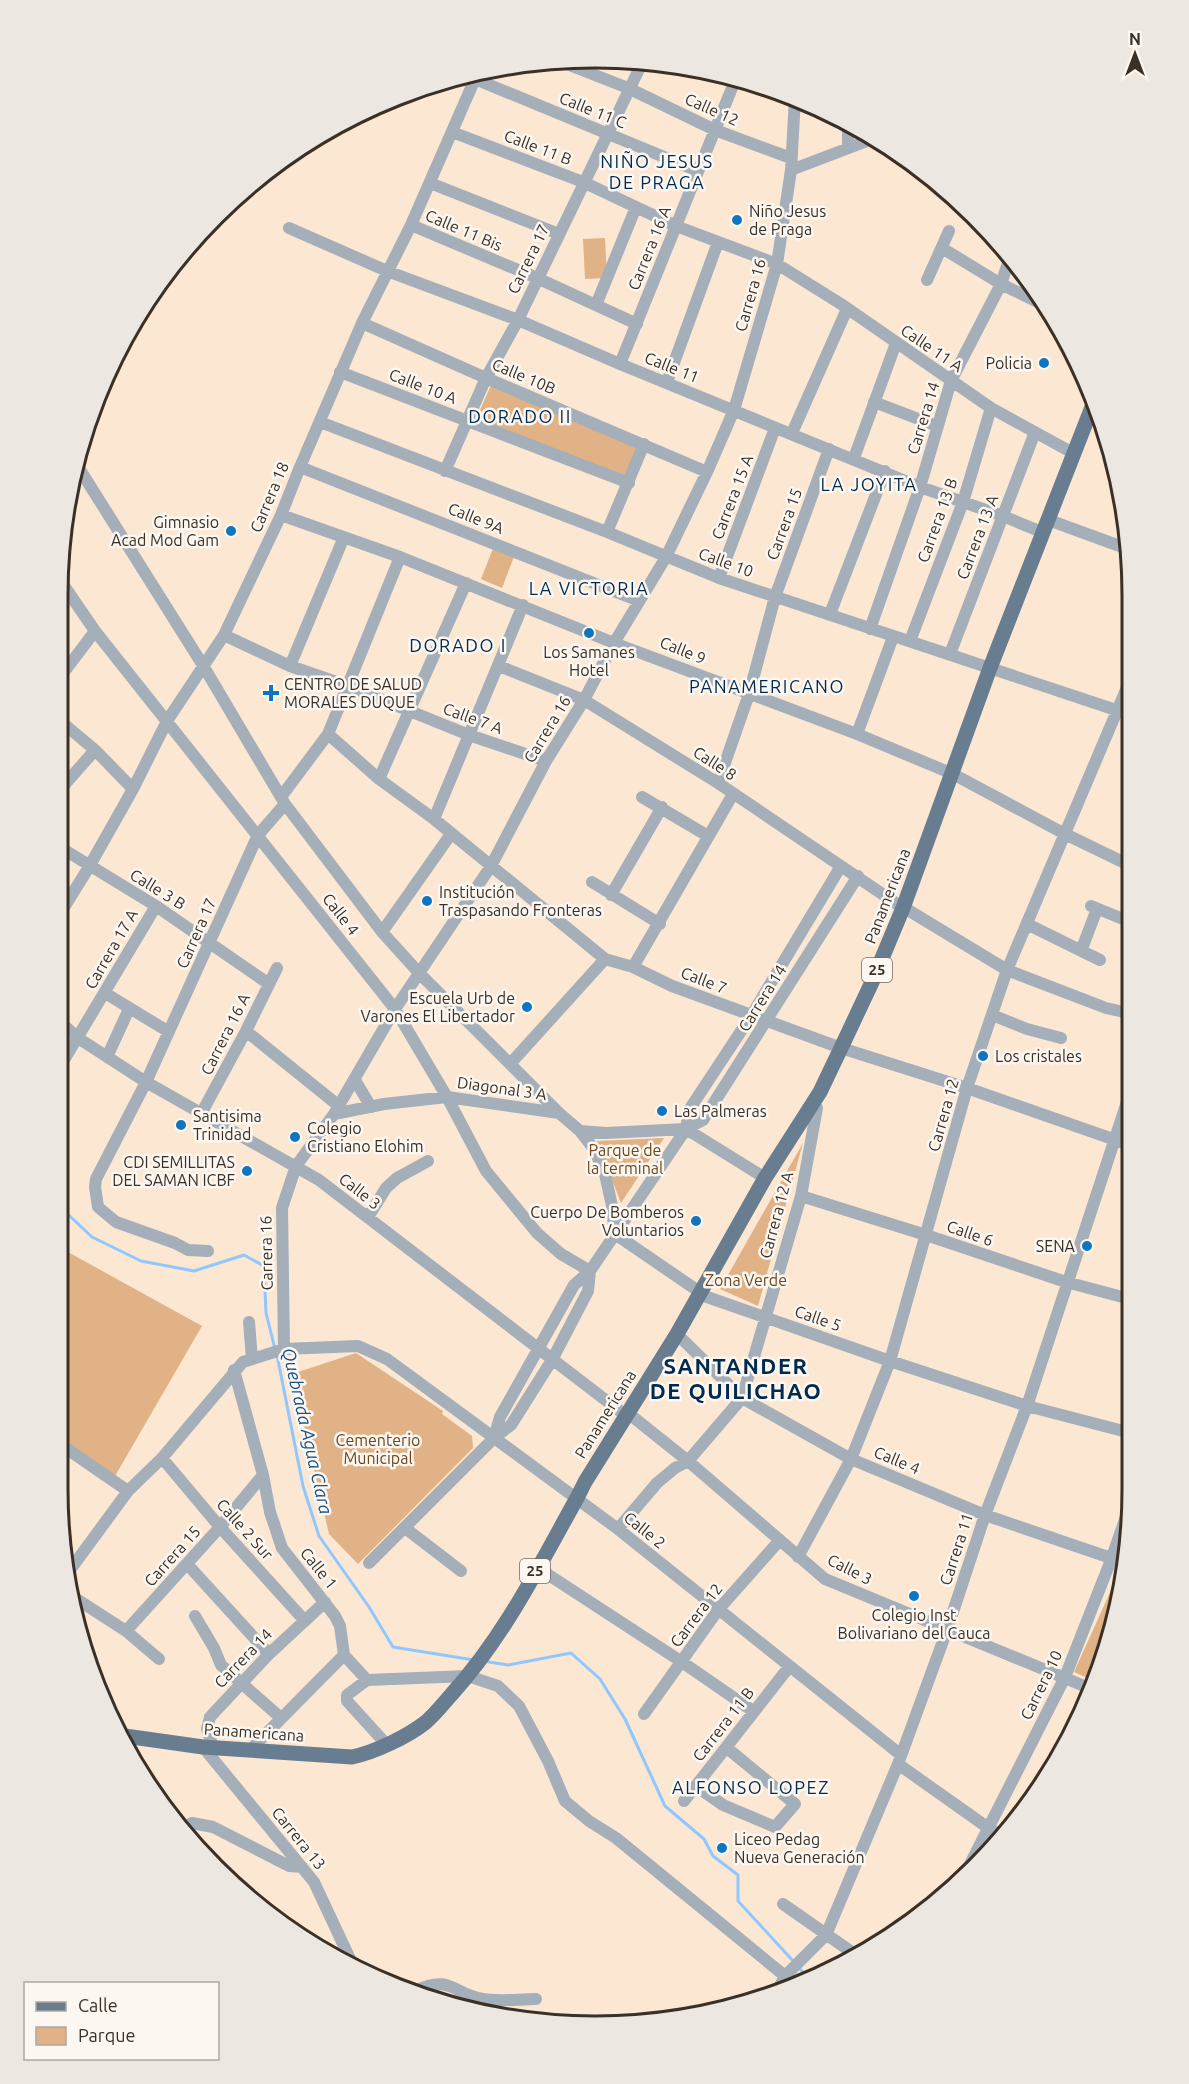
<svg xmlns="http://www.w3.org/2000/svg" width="1189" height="2084" font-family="Ubuntu,sans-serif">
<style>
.green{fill:#e0b285}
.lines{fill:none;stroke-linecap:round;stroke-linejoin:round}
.stream{stroke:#8fc7fe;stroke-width:3}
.minor{stroke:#a4afba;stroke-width:12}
.major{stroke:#697d90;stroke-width:15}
.poi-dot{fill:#0f75c1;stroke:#fdf7f2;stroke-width:2}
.labels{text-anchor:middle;stroke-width:5;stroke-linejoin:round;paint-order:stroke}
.shield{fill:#fdf7f2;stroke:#746c63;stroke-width:1.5}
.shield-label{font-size:15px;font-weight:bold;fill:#3a3026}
.street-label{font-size:16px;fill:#3a3026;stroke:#fdf7f2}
.poi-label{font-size:16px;fill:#3a3026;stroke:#fdf7f2;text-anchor:start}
.park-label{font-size:16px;fill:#6d471e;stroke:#fdf7f2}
.neighbourhood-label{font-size:18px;letter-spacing:1.5px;fill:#002b4f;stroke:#fdf7f2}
.water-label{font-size:18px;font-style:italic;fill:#165284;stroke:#fdf7f2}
.district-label{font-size:22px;font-weight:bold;letter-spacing:1.5px;fill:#002b4f;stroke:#fdf7f2}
.rim{fill:none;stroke:#3a3026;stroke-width:3}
</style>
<rect width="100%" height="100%" fill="#fce7d3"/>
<!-- green -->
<path class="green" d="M 605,238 L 607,278 L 585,279 L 583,239 Z
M 492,383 L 640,446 L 626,481 L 476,419 Z
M 494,546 L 515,554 L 502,588 L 481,579 Z
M 664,1138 L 621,1203 L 597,1141 Z
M 803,1143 L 758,1306 L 720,1289 Z
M 57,1246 L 202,1326 L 115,1476 L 57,1437 Z
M 356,1353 L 443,1411 L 442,1414 L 472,1436 L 473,1448 L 358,1564 L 329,1534 L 292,1374 Z
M 1117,1577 L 1122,1580 L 1114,1629 L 1092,1680 L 1074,1672 Z"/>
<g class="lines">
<!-- stream -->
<path class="stream" d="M 57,1204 L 92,1237 L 141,1261 L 194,1271 L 244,1255 L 264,1266 L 266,1313 L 275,1349
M 277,1355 L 303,1486 L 319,1536 L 369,1607 L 393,1647 L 474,1660
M 483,1661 L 508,1665 L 571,1653 L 600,1679 L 625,1719 L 665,1806 L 704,1839 L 713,1856 L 738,1875 L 738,1901 L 795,1963
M 799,1968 L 811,1980"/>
<!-- minor -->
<path class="minor" d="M 554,59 L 628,88 L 715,130 L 791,158
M 475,79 L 698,171
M 744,80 L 795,100
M 452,132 L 583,182 L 676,226 L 777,264 L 841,304 L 991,408 L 1073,453
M 848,148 L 848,122
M 791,170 L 875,138
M 430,183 L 559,234
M 411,225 L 537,278 L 637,324
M 289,228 L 387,271 L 518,320 L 620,364 L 920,487 L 1003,516 L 1044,533
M 942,248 L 1001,284 L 1046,306
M 927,280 L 949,231
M 596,305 L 636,207
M 362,323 L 486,378 L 707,472
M 620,364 L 736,78
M 340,372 L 629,483
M 667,382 L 718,242
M 874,402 L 937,426
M 320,422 L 607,532 L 719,578 L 1128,714
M 792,433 L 847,309
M 854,458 L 896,343
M 77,465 L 204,667 L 285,804 L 382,932 L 420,974 L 559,1113 L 580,1131 L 594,1149 L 605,1174 L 612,1206 L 615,1234 L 707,1297 L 890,1361 L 1027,1406 L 1131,1433
M 300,467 L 639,601
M 445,471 L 486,378 L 518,320 L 643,61
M 281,515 L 400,557 L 614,643 L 857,734 L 953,774 L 1065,834 L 1129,865
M 1054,522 L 1128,549
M 607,532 L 644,444
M 58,577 L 95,631 L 395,1009 L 447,1097 L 486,1171 L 537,1233 L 561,1254 L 590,1271
M 719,578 L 775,428
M 830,614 L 885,471
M 870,629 L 920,487 L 951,381 L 1001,284 L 1010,257
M 224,635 L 290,666 L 348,686 L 469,735 L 546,761
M 910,641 L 963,502 L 991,408
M 950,654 L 1035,432
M 290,666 L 344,537
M 499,666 L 584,700 L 718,783 L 903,908
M 58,680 L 95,631
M 58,719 L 95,750 L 133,789
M 328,734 L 379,779 L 434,819 L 605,959 L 633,967 L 672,986 L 841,1048 L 967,1088 L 1130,1145
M 857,734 L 893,637
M 379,779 L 466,583
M 718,783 L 749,694 L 775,597 L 829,449
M 58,792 L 95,750
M 281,797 L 328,734 L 400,557
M 642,797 L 708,836
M 434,819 L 523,605
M 58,846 L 156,906 L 269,984
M 592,882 L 660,924
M 611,895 L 662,807
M 1091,906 L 1123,919
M 908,910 L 1007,970 L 1106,1008 L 1129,1013
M 58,917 L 89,867 L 133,789 L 167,721 L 224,635 L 281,515 L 300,467 L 362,323 L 411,225 L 478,72
M 1027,924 L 1100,960
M 382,932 L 451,834
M 1081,951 L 1097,909
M 633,967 L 733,794
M 105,993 L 169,1032
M 992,1015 L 1027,1029 L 1061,1038
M 58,1020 L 78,1038 L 146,1082 L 319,1180 L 625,1415
M 246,1031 L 339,1106
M 107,1057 L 129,1009
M 510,1064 L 605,959
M 58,1070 L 156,906
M 355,1080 L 371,1107
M 201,1114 L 246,1031 L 277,968
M 334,1114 L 384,1104 L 447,1097 L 559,1113
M 686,1129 L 703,1120 L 858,876
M 580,1131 L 606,1133 L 686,1129 L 765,1178
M 801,1196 L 926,1235 L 1066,1282 L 1130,1299
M 368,1217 L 386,1188 L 397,1178 L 428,1161
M 208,1251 L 188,1250 L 175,1243 L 116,1222 L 98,1207 L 95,1187 L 96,1179 L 146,1082 L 258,835 L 285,804
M 249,1322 L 252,1359
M 682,1339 L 742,1398 L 851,1459 L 985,1515 L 1108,1557 L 1124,1565
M 284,1349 L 282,1208 L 296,1166 L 334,1114 L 395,1009 L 491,866 L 546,761 L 584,700 L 614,643 L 666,557 L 707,472 L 734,410 L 777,264 L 791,170 L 795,98
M 234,1370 L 263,1475 L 270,1512 L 282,1548 L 335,1616 L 340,1626 L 344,1655 L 367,1680 L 468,1676 L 498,1686 L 519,1706 L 548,1761 L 565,1801 L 589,1821 L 616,1838 L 785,1976
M 633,1417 L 688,1461 L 825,1579 L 1089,1688
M 494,1438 L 500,1417 L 574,1285 L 590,1271 L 686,1129 L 689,1110 L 751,1016 L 841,866
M 57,1442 L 128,1491
M 162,1458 L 220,1527 L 305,1621
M 405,1528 L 461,1571
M 618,1529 L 657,1483 L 675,1468 L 688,1461 L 742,1398 L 801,1196 L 817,1108
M 798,1557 L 851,1459 L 890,1361 L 967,1088 L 1007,970 L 1128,685
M 369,1563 L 494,1438 L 511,1425 L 552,1360 L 588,1291 L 590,1271
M 187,1564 L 269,1654
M 538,1568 L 682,1662 L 753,1711
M 70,1570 L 128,1491 L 162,1458 L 243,1362 L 284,1349 L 358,1346 L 387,1359 L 618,1529 L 901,1755
M 75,1598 L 126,1631 L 159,1659
M 195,1616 L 214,1648 L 221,1665 L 281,1718
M 126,1631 L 220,1527 L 263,1475
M 367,1680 L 347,1695 L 347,1701 L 387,1745
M 644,1714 L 718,1610 L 780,1540
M 203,1747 L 314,1882 L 351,1961
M 213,1747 L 207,1729 L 210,1717 L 269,1654 L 325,1602
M 250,1750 L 344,1655
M 898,1764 L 987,1827 L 999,1833
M 696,1786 L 723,1805 L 775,1827 L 795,1804 L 727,1748
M 684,1801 L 789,1667
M 181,1829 L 192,1823 L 213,1827 L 289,1866 L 302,1867
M 964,1876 L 1065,1677 L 1111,1560 L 1131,1502
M 783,1904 L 853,1953
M 415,1991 C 452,1974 452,1994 483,1999 C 500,2002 519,1999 536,1999
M 777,1992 L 785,1976 L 826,1935 L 898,1764 L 947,1630 L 985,1515 L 1027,1406 L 1129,1096"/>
<!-- major -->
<path class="major" d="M 125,1736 L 203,1747 L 352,1757 C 375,1752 407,1737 426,1722 C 435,1714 443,1704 451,1695 C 504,1637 539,1566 577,1498 L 585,1482 L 677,1334 L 765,1178 L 820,1092 L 841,1048 L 873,980 L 903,908 L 990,668 L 1094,402"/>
</g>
<!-- markers -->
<g class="poi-dot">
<circle cx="737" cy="220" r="6"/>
<circle cx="1044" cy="363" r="6"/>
<circle cx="231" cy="531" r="6"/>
<circle cx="589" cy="633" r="6"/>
<path d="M268 684h6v6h6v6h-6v6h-6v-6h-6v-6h6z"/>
<circle cx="427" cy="901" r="6"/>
<circle cx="527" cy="1007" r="6"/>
<circle cx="983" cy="1056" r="6"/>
<circle cx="662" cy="1111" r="6"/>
<circle cx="181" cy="1125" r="6"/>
<circle cx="295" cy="1137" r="6"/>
<circle cx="247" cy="1171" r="6"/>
<circle cx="696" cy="1221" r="6"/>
<circle cx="1087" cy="1246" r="6"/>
<circle cx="914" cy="1596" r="6"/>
<circle cx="722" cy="1848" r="6"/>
</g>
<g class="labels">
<!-- shield labels -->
<g class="shield">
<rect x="862" y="958" width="30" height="24" rx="4.5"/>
<rect x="520" y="1559" width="30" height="24" rx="4.5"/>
</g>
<g class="shield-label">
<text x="877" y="975">25</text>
<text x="535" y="1576">25</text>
</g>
<!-- street labels -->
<g class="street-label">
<text transform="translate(712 109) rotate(24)" y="6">Calle 12</text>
<text transform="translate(593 110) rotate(22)" y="6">Calle 11 C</text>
<text transform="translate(538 147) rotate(21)" y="6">Calle 11 B</text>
<text transform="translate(464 230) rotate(23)" y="6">Calle 11 Bis</text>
<text transform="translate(649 248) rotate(-68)" y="6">Carrera 16 A</text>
<text transform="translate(528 259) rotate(-64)" y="6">Carrera 17</text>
<text transform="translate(750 295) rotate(-74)" y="6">Carrera 16</text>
<text transform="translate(932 348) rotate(34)" y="6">Calle 11 A</text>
<text transform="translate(672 367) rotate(22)" y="6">Calle 11</text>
<text transform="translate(524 376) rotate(23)" y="6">Calle 10B</text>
<text transform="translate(423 386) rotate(21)" y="6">Calle 10 A</text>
<text transform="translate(923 418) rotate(-73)" y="6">Carrera 14</text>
<text transform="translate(269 497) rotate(-67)" y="6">Carrera 18</text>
<text transform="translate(732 497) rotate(-69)" y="6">Carrera 15 A</text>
<text transform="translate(476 518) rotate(22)" y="6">Calle 9A</text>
<text transform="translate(937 520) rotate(-70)" y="6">Carrera 13 B</text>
<text transform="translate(784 524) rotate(-70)" y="6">Carrera 15</text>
<text transform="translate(977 537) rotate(-69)" y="6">Carrera 13 A</text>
<text transform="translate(726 562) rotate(20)" y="6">Calle 10</text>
<text transform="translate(683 650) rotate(22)" y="6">Calle 9</text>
<text transform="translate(473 718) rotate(20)" y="6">Calle 7 A</text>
<text transform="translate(547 729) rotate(-59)" y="6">Carrera 16</text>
<text transform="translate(715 763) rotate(33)" y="6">Calle 8</text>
<text transform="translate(158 889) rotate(32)" y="6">Calle 3 B</text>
<text transform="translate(887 896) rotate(-69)" y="6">Panamericana</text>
<text transform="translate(341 914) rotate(52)" y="6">Calle 4</text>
<text transform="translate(196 933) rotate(-66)" y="6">Carrera 17</text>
<text transform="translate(111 949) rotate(-60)" y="6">Carrera 17 A</text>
<text transform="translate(704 980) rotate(21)" y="6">Calle 7</text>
<text transform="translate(762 998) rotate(-58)" y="6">Carrera 14</text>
<text transform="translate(225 1034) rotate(-63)" y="6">Carrera 16 A</text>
<text transform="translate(502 1088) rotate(8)" y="6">Diagonal 3 A</text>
<text transform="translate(943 1115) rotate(-74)" y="6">Carrera 12</text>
<text transform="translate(360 1191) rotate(38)" y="6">Calle 3</text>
<text transform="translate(776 1215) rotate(-75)" y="6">Carrera 12 A</text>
<text transform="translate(970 1233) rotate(19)" y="6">Calle 6</text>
<text transform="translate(266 1253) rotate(-91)" y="6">Carrera 16</text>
<text transform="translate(818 1318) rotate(19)" y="6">Calle 5</text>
<text transform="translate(605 1414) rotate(-58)" y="6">Panamericana</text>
<text transform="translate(897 1460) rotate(23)" y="6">Calle 4</text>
<text transform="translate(245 1529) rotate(48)" y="6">Calle 2 Sur</text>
<text transform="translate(645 1530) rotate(39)" y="6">Calle 2</text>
<text transform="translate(956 1549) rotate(-72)" y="6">Carrera 11</text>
<text transform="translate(172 1556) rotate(-48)" y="6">Carrera 15</text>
<text transform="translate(319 1568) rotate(51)" y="6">Calle 1</text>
<text transform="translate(850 1569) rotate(27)" y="6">Calle 3</text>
<text transform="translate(696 1615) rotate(-53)" y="6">Carrera 12</text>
<text transform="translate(243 1658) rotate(-46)" y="6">Carrera 14</text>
<text transform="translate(1041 1685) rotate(-64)" y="6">Carrera 10</text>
<text transform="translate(723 1724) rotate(-52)" y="6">Carrera 11 B</text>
<text transform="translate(254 1732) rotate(4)" y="6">Panamericana</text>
<text transform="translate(299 1838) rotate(51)" y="6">Carrera 13</text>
</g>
<!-- poi labels -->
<g class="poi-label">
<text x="749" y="217">Niño Jesus<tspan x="749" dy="18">de Praga</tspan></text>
<text x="1032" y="369" text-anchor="end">Policia</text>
<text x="219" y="528" text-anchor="end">Gimnasio<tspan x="219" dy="18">Acad Mod Gam</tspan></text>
<text x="589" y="658" text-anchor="middle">Los Samanes<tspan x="589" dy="18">Hotel</tspan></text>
<text x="284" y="690">CENTRO DE SALUD<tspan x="284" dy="18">MORALES DUQUE</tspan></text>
<text x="439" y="898">Institución<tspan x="439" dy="18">Traspasando Fronteras</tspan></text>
<text x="515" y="1004" text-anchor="end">Escuela Urb de<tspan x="515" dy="18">Varones El Libertador</tspan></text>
<text x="995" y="1062">Los cristales</text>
<text x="674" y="1117">Las Palmeras</text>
<text x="193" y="1122">Santisima<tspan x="193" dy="18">Trinidad</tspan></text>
<text x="307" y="1134">Colegio<tspan x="307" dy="18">Cristiano Elohim</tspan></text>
<text x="235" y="1168" text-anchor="end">CDI SEMILLITAS<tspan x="235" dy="18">DEL SAMAN ICBF</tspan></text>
<text x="684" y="1218" text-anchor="end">Cuerpo De Bomberos<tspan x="684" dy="18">Voluntarios</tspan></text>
<text x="1075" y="1252" text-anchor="end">SENA</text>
<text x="914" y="1621" text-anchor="middle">Colegio Inst<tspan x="914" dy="18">Bolivariano del Cauca</tspan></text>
<text x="734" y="1845">Liceo Pedag<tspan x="734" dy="18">Nueva Generación</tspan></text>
</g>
<!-- park labels -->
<g class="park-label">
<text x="625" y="1156">Parque de<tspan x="625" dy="18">la terminal</tspan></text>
<text x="746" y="1286">Zona Verde</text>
<text x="378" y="1446">Cementerio<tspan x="378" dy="18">Municipal</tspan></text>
</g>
<!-- neighbourhood labels -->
<g class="neighbourhood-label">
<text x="657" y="168">NIÑO JESUS<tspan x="657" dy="21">DE PRAGA</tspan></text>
<text x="520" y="423">DORADO II</text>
<text x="869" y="491">LA JOYITA</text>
<text x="589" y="595">LA VICTORIA</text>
<text x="458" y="652">DORADO I</text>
<text x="767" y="693">PANAMERICANO</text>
<text x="751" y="1794">ALFONSO LOPEZ</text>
</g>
<!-- water labels -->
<g class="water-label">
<text transform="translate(307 1431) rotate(77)" y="6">Quebrada Agua Clara</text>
</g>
<!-- district labels -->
<g class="district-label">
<text x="736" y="1374">SANTANDER<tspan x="736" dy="25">DE QUILICHAO</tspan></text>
</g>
</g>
<!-- crop -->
<path d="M0 0H1189V2084H0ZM595 68H595A527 527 0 0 1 1122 595V1489A527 527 0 0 1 595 2016H595A527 527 0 0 1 68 1489V595A527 527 0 0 1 595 68Z" fill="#ede7e2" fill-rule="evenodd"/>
<path class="rim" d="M595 68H595A527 527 0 0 1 1122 595V1489A527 527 0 0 1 595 2016H595A527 527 0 0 1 68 1489V595A527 527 0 0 1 595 68Z"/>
<!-- legend -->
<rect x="24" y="1982" width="195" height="78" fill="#fdf7f2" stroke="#afa7a0" stroke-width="1.5"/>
<rect x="36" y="2002" width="30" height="9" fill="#697d90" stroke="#afa7a0" stroke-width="1.5"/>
<text x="78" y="2012" font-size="18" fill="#3a3026">Calle</text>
<rect x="36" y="2027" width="30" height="18" fill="#e0b285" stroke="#afa7a0" stroke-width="1.5"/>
<text x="78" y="2042" font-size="18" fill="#3a3026">Parque</text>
<!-- north arrow -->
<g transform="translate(1135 54)" stroke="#fdf7f2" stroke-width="4.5" paint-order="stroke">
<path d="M0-4.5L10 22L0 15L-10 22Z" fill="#3a3026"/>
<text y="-9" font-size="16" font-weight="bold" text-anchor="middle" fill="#3a3026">N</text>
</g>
</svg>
